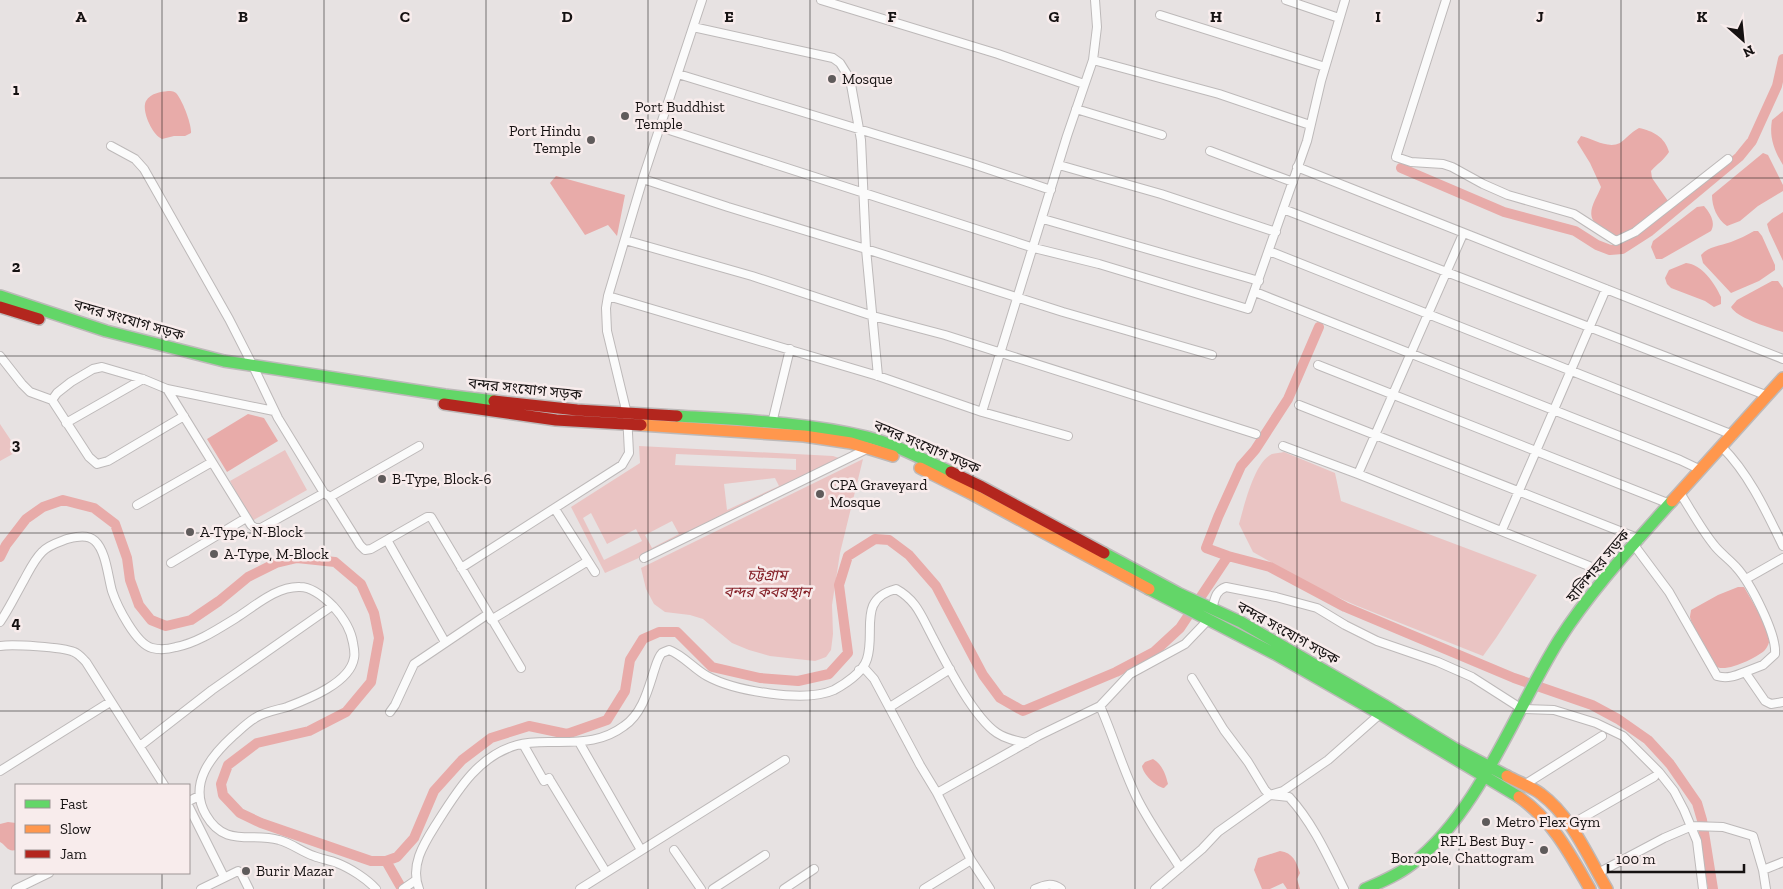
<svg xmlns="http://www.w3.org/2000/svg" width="1783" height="889" font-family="'Zilla Slab','Noto Sans Bengali',serif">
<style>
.green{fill:#eac4c3;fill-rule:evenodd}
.water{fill:#e8aba9}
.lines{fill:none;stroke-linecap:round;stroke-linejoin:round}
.canal{stroke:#e8aba9;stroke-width:10}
.street-casing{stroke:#bdb9b9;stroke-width:10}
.fast-casing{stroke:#bdb9b9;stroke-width:14}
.slow-casing{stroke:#bdb9b9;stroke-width:14}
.jam-casing{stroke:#bdb9b9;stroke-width:14}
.street{stroke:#fbfbfb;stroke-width:8}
.fast{stroke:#63d668;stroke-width:11}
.slow{stroke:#ff974d;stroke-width:11}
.jam{stroke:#b3261e;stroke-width:11}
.grid{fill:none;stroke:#161212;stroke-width:1;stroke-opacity:0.55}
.poi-dot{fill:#5f5b5b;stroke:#f8ecec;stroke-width:2}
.labels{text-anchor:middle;stroke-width:5;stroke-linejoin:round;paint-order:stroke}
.poi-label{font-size:15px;fill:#161212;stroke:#f8ecec;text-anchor:start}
.street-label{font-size:15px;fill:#161212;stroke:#f8ecec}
.park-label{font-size:15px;font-style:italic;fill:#852128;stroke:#f8ecec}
.grid-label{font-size:16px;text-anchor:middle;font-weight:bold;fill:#161212;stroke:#f8ecec;stroke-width:5;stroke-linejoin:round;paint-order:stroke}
</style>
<rect width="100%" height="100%" fill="#e7e2e2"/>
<!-- green -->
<path class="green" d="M 0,424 L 18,451 L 0,461 Z
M 639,446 L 833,456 L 839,458 L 650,553 L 605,573 L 571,507 L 640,463 ZM 676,454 L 796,459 L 796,470 L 675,465 ZM 775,478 L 779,486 L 727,510 L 724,484 ZM 591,513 L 607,544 L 636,529 L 642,541 L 604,560 L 583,518 ZM 672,521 L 679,534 L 652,548 L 645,535 Z
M 285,450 L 307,490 L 252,521 L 230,481 Z
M 1284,452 L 1335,473 L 1341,501 L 1537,575 L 1496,638 L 1483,656 L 1355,605 L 1313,586 L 1253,552 L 1239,524 C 1244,507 1254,462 1272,454 C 1275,453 1281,453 1284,452 Z
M 863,459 L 840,553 L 832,605 L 833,634 L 831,650 L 826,657 L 815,661 L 770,656 L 749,650 L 732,643 L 703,619 L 690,615 L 665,612 L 654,604 L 646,589 L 641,568 Z"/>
<!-- water -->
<path class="water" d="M 168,91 C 171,91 173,91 176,93 C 182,99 192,125 191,133 L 185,136 L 174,136 L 162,139 C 152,135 141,110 146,101 C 151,93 160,92 168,91 Z
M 1783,111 L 1783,165 C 1774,150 1769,137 1772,120 Z
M 1639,128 C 1653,131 1665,137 1669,152 C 1664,160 1657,164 1651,171 L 1652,178 L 1668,201 C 1659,209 1629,235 1617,236 C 1611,236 1605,230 1600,227 C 1583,216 1595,202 1601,187 L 1590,163 L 1577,142 L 1581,136 C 1593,139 1608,149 1620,143 C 1626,139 1631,132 1639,128 Z
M 1763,153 L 1768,155 L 1783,185 L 1783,191 L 1758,206 L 1740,221 L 1727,226 C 1717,219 1712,207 1712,195 Z
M 556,176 L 625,195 L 617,236 L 608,225 L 585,235 L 550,183 Z
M 1704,206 C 1710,213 1716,222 1711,231 L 1662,259 L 1656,259 L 1651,247 L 1653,241 L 1697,207 Z
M 1783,212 L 1783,261 L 1769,231 L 1767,224 L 1772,219 Z
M 1754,231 L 1758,231 L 1762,236 L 1775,265 L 1775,270 L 1759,281 L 1731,293 L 1703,263 L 1701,255 C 1709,246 1720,246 1731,242 C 1739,239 1747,235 1754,231 Z
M 1686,263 C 1702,264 1715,284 1721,297 L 1721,304 L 1714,307 L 1705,301 L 1671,288 L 1667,284 L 1665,278 L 1669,270 Z
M 1772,281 L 1778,281 L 1783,288 L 1783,332 C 1770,328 1737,318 1731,307 L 1737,300 Z
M 248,414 L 264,418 L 278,441 L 227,472 L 207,439 Z
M 1738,587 L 1744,587 L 1759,613 L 1770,639 C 1769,643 1768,646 1765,650 C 1758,657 1725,674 1715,666 C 1710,662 1691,625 1690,617 C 1690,616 1691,611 1691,610 L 1718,595 Z
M 1153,759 C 1162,764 1166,775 1168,784 L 1164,788 C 1156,787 1143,774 1142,766 L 1145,762 Z
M 8,822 L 16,823 L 16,850 C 7,852 7,846 0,842 L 0,824 Z
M 1280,851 C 1293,853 1296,861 1300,873 L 1297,879 L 1300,889 L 1287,889 L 1283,883 L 1270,889 L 1262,889 L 1254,870 L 1258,858 Z"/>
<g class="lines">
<!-- canal -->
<path class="canal" d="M 1401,168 L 1504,212 L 1575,231 L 1597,245 L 1610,250 L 1622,249 L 1650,231 L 1739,157 L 1752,141 L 1777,86 L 1783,59
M 1319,327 L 1288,399 L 1255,450 L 1241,466 L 1218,517 L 1206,548 L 1228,556 L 1270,567 L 1345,607 L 1514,678 L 1592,705 L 1618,719 L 1648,740 L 1670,764 L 1697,803 L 1702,820 L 1713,889
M 0,557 L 6,545 L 26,519 L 43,507 L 63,500 L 94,508 L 115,524 L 127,558 L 130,580 L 139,605 L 151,620 L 166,626 L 191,620 L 219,601 L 248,577 L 276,563 L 297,558 L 335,562 L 361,584 L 374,613 L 379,638 L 371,682 L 346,712 L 309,731 L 257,743 L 228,765 L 221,784 L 223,795 L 240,813 L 261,823 L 371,861 L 386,861 L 397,857 L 414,838 L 434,791 L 462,760 L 491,738 L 529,726 L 567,734 L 607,720 L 625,691 L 630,660 L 643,639 L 659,632 L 677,632 L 712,667 L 760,678 L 798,681 L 829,674 L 848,653 L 839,585 L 848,556 L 875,539 L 889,540 L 909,555 L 936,586 L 983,675 L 1000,698 L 1023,711 L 1116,672 L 1154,652 L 1180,628 L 1228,556
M 386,861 L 402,889"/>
<!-- street casing -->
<g class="street-casing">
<path id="street" d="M 821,0 L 998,54 L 1084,84
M 1286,0 L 1339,18
M 1446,0 L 1396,157 L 1411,162 L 1443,164 L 1452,167 L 1483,184 L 1508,195 L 1574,214 L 1616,241 L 1635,232 L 1728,159
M 1160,15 L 1325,67
M 693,27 L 833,58 L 840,63 L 850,79 L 861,140 L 866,249 L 878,376
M 1093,60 L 1219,94 L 1310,125
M 678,74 L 970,163 L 1051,190
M 1076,109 L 1162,135
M 660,127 L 1034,248 L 1099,264 L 1248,309 L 1307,141 L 1321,81 L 1345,0
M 111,146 L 135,159 L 144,169 L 229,319 L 253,366 L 278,418 L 324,493 L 330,497 L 360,545 L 365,550 L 371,549 L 427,517 L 431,517 L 521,668
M 1210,151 L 1293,182
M 1059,165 L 1161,194 L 1276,232
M 1297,167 L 1783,359
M 643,179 L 728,207 L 866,249 L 1063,312 L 1212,355
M 1283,209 L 1768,396
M 1043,219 L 1259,281
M 625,240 L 752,276 L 873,316 L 945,335 L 1256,434
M 1269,251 L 1733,435
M 1255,292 L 1680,460 L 1701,470
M 608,296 L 878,376 L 982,412 L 1068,436
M 0,356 L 22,384 L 30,392 L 52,400 L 89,457 L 97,464 L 108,461 L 184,416
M 1318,365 L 1670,504
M 167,389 L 251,525 L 255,528 L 261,528 L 324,493
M 52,400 L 57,393 L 71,382 L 93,369 L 102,367 L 143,379 L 167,389 L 274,411
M 1299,405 L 1640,539
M 982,412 L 1067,136 L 1093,60 L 1097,27 L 1095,0
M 66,423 L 143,379
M 772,423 L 790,349
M 1283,446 L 1358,474 L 1609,574
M 1722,447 C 1749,474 1766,511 1783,546
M 1358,474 L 1463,234
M 1680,493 C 1691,510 1701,529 1714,545 C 1720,553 1729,559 1736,567 C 1750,582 1777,634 1775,654 L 1763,665 L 1745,672
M 330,497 L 419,446
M 137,505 L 212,462
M 555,509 L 595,572
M 1502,530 L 1606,289
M 387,540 L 445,642
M 1634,545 L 1669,592 L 1717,676 C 1727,679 1735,676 1745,672 L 1765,701 L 1771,704 L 1783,702
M 644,558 L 867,449
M 171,563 L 246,518
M 461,568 L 622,465 L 629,453 L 627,414 L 607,331 L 606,308 L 608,296 L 644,175 L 702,0
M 1746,579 L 1783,558
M 1212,609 C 1215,599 1215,591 1226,587 L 1276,597 L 1317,608 L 1345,625 L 1377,641 L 1438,662 L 1472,677 L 1522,709 L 1554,710 L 1596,723 L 1623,736 L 1659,772 L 1674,791 L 1684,810 L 1697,841 L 1703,889
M 491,620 L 588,561
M 0,622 C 9,609 16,594 24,580 C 29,571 34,560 42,552 C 48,545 59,542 67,539 C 76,537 87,534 95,541 C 106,551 108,577 112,591 C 117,606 136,644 152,648 C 160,650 169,649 176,647 C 197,643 218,629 236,618 C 255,606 277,586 300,587 C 312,587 325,598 333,606 C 342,616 351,629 353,643 C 354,648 355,654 354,658 C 350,683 308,699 287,707 C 277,710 264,712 255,718 C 247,723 240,730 233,736 C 211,756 188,784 206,815 C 225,848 251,832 279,840 C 291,843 302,852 314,856 C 321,859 329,860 337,863 C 350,868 367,879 376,889
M 0,646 C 12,644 63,647 74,652 C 79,654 82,658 86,662 L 164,785
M 859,670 L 865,669 L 874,679 L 920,765 L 937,793 L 971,860 L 990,889
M 1192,678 L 1224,730 L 1248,762 L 1265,790 L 1270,795 L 1289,797 C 1313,823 1328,857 1344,889
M 1100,706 C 1113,735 1122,767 1136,796 C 1148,821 1165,844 1180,868
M 890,707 L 950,669
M 390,712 L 395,705 L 414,664 L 488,614
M 579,742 L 641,850
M 523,744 L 544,781 L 549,778 L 550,780 L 606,872
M 140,746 L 212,690 L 332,606
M 0,771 L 110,702
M 1524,785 L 1602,736
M 937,793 L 1038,736 L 1100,706 L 1130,674 L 1185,644 L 1209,619
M 189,801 L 199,796
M 189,807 L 224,877
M 1570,825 L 1654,777
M 674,850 L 701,889
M 1763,870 L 1766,889
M 1598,873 L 1664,838 L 1692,826 L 1723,827 L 1753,836 L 1763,870 L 1783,862
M 16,889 L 49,873
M 201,889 L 238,871 L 241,873 L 249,889
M 403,889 L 416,880
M 419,889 C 410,866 423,845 435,826 C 456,793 477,756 517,745 C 531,741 545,742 559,742 C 583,742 604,741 624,726 C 642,714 648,690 654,671 C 656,665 658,657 662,653 C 664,652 667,651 669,650 C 683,655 694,669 707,676 C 734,691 805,703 834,690 C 845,684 863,672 867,659 C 876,631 857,599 896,589 C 916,600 921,615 931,634 C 945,661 973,717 997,733 C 1006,739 1016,741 1026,743
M 580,889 L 785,760
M 713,889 L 765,855
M 784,889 L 814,869
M 924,889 L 971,860
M 1035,889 C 1044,885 1052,882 1061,889
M 1155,889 L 1202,849 L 1218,832 L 1270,795 L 1283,791 L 1328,760 L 1380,714"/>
</g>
<!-- fast casing -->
<g class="fast-casing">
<path id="fast" d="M 0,296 L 106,331 L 224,361 L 445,395 L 494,401
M 677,416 C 740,420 805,422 867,437 C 896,444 923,460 951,472
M 1104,553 L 1178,593 L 1241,622 L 1384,705 L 1454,748 L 1507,776
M 1149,589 L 1275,654 L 1380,714 L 1519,797
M 1365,889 C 1381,882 1398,875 1412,864 C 1479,813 1515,710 1559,640 C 1591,590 1633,545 1672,501"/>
</g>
<!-- slow casing -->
<g class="slow-casing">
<path id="slow" d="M 641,425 L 804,436 L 851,443 L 893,456
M 920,468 L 970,493 L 1149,589
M 1672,501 L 1783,378
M 1507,776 C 1518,782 1532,787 1541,794 C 1572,817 1588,857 1607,889
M 1519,797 C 1553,821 1570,854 1590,889"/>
</g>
<!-- jam casing -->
<g class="jam-casing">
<path id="jam" d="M 0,307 L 39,319
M 494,401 L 577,410 L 677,416
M 444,404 L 556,420 L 641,425
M 951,472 L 982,487 L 1104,553"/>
</g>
<!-- street -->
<use href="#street" class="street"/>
<!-- fast -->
<use href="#fast" class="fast"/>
<!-- slow -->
<use href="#slow" class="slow"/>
<!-- jam -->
<use href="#jam" class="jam"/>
</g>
<!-- grid -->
<path class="grid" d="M 162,0 L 162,785M 324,0 L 324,889M 486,0 L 486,889M 648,0 L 648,889M 810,0 L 810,889M 973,0 L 973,889M 1135,0 L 1135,889M 1297,0 L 1297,889M 1459,0 L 1459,889M 1621,0 L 1621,889M 0,178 L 1783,178M 0,356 L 1783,356M 0,533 L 1783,533M 0,711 L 1783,711M 162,873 L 162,889"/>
<!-- markers -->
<g class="poi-dot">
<circle cx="832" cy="79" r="5"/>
<circle cx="625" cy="116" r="5"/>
<circle cx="591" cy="140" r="5"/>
<circle cx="382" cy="479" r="5"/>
<circle cx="820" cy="494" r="5"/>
<circle cx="190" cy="532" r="5"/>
<circle cx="214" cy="554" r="5"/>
<circle cx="1486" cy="822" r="5"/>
<circle cx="1544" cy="850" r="5"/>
<circle cx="246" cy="871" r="5"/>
</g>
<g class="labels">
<!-- poi labels -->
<g class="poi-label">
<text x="842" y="84">Mosque</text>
<text x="635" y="112">Port Buddhist<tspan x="635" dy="17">Temple</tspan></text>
<text x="581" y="136" text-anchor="end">Port Hindu<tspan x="581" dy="17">Temple</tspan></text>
<text x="392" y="484">B-Type, Block-6</text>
<text x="830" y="490">CPA Graveyard<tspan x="830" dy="17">Mosque</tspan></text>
<text x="200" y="537">A-Type, N-Block</text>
<text x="224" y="559">A-Type, M-Block</text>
<text x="1496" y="827">Metro Flex Gym</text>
<text x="1534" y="846" text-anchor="end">RFL Best Buy -<tspan x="1534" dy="17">Boropole, Chattogram</tspan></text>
<text x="256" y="876">Burir Mazar</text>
</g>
<!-- street labels -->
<g class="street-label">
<text transform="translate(129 320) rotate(16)" y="5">বন্দর সংযোগ সড়ক</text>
<text transform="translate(525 389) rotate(6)" y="5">বন্দর সংযোগ সড়ক</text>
<text transform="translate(927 447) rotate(23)" y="5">বন্দর সংযোগ সড়ক</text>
<text transform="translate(1598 566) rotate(-50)" y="5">হালিশহর সড়ক</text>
<text transform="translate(1288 633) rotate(29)" y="5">বন্দর সংযোগ সড়ক</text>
</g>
<!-- park labels -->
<g class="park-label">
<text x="767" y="580">চট্টগ্রাম<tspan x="767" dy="17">বন্দর কবরস্থান</tspan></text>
</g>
</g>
<g class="grid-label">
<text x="81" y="22">A</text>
<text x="243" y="22">B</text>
<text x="405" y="22">C</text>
<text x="567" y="22">D</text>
<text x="729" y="22">E</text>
<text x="892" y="22">F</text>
<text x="1054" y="22">G</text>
<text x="1216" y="22">H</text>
<text x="1378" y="22">I</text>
<text x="1540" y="22">J</text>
<text x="1702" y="22">K</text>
<text x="16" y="95">1</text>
<text x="16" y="272">2</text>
<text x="16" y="450">3</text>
<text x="16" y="628">4</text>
</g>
<!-- legend -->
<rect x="15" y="784" width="175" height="90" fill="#f8ecec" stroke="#9e9595"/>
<rect x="25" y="800" width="25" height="8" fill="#63d668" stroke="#9e9595"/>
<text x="60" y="809" font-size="15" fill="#161212">Fast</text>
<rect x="25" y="825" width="25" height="8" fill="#ff974d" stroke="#9e9595"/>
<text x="60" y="834" font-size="15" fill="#161212">Slow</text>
<rect x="25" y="850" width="25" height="8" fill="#b3261e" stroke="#9e9595"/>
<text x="60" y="859" font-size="15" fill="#161212">Jam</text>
<!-- north arrow -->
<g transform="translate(1743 40) rotate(153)" stroke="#f8ecec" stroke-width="4" paint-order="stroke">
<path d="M0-4L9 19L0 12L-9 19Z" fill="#161212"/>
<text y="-8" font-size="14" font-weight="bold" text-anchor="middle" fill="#161212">N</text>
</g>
<!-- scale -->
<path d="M1608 864v8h136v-8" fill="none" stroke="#161212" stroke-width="2.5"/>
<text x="1616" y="864" font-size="15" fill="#161212" stroke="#f8ecec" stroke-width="4" paint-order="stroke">100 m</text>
</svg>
